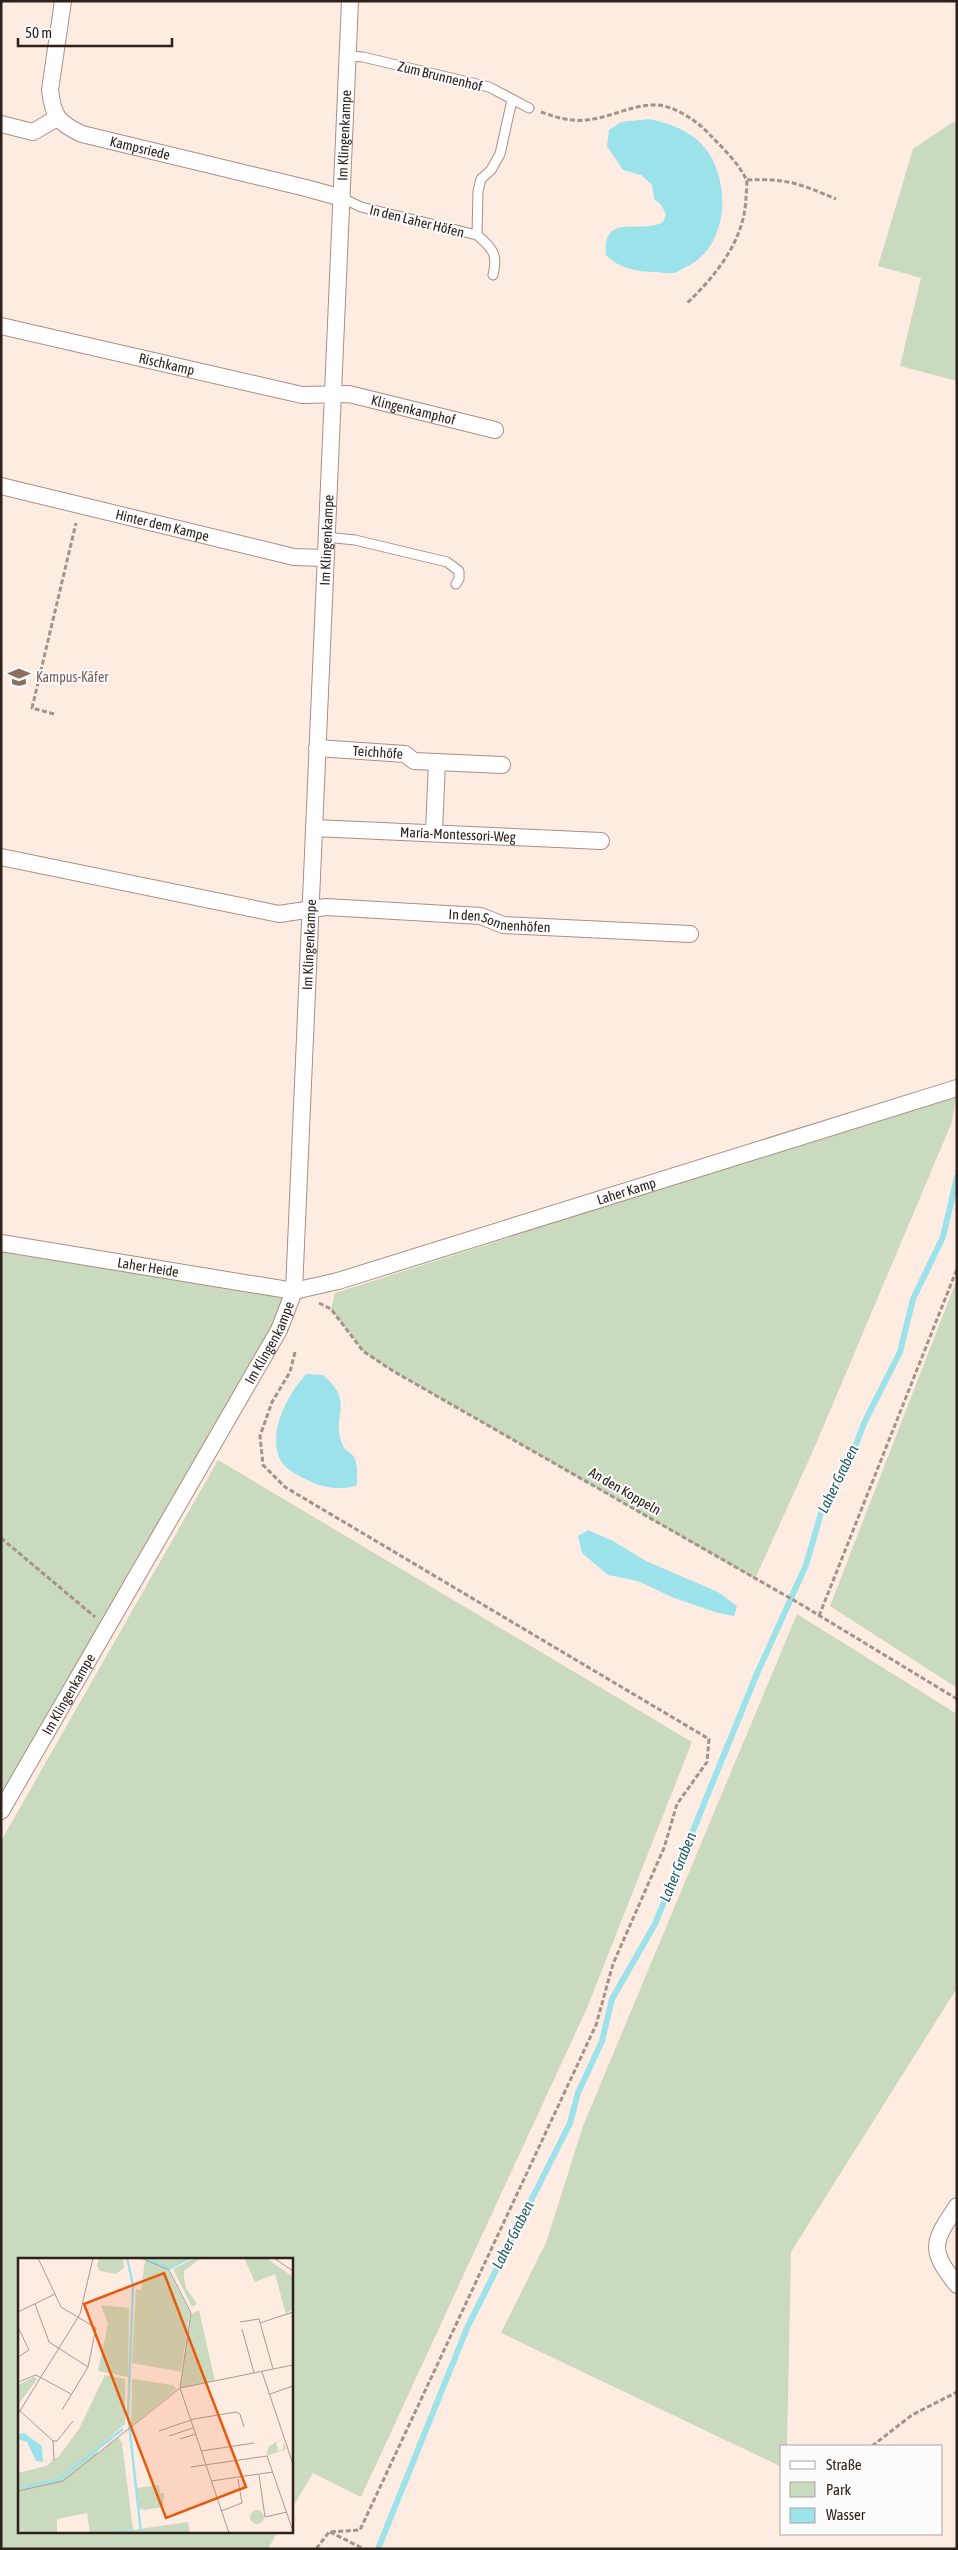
<svg xmlns="http://www.w3.org/2000/svg" width="958" height="2550" font-family="'Asap Condensed',sans-serif">
<style>
.green{fill:#cadabe}
.water{fill:#9ce2ea}
.lines{fill:none;stroke-linecap:round;stroke-linejoin:round}
.stream{stroke:#9ce2ea;stroke-width:6}
.service-casing{stroke:#ab8e81;stroke-width:11}
.minor-casing{stroke:#ab8e81;stroke-width:18}
.path{stroke:#a2938b;stroke-width:3;stroke-dasharray:5 2.5;stroke-linecap:butt}
.service{stroke:#fff;stroke-width:9}
.minor{stroke:#fff;stroke-width:16}
.labels{text-anchor:middle;stroke-width:4;stroke-linejoin:round;paint-order:stroke}
.street-label{font-size:14px;fill:#2c211b;stroke:#fcfcfc}
.education-label{font-size:14px;fill:#785e54;stroke:#fcfcfc;text-anchor:start}
.water-label{font-size:15px;font-style:italic;fill:#1e595f;stroke:#fcfcfc}
.inset-river{fill:none;stroke:#9ce2ea;stroke-width:2.5}
.inset-road{fill:none;stroke:#aa9a92;stroke-width:1}
.view{fill:#e8590c;fill-opacity:0.15;stroke:#e8590c;stroke-width:2.5}
.inset-edge{fill:none;stroke:#2c211b;stroke-width:2.5}
</style>
<rect width="100%" height="100%" fill="#feebe2"/>
<!-- green -->
<path class="green" d="M 953,122 L 957,123 L 957,381 L 900,366 L 921,278 L 878,266 L 913,149 Z
M 956,1095 L 952,1122 L 816,1444 L 755,1579 L 393,1371 L 363,1351 L 331,1309 L 335,1293 Z
M 1,1243 L 294,1291 L 1,1794 Z
M 957,1279 L 957,1688 L 830,1606 Z
M 218,1460 L 692,1742 L 587,2008 L 361,2497 L 313,2473 L 291,2510 L 291,2259 L 19,2259 L 19,2531 L 278,2531 L 268,2549 L 1,2549 L 1,1841 Z
M 797,1614 L 957,1714 L 957,1988 L 791,2252 L 787,2446 L 782,2446 L 782,2467 L 501,2333 L 547,2240 L 583,2126 Z"/>
<!-- water -->
<path class="water" d="M 649,119 C 666,123 681,127 695,138 C 732,167 733,243 688,266 C 683,268 678,272 674,273 C 668,274 661,272 655,272 C 636,272 619,268 606,255 C 602,211 641,235 663,222 L 666,214 L 661,205 L 654,199 L 652,185 L 641,175 L 623,170 L 607,146 L 609,130 L 621,122 Z
M 306,1374 L 323,1375 C 357,1404 329,1416 343,1446 C 345,1451 352,1453 354,1457 C 358,1465 357,1477 357,1485 C 342,1491 324,1488 309,1481 C 300,1476 287,1471 281,1461 C 266,1434 288,1394 306,1374 Z
M 588,1530 L 613,1541 L 646,1561 L 718,1592 L 737,1606 L 734,1616 L 718,1613 L 674,1598 L 638,1581 L 608,1575 L 582,1553 L 578,1536 Z"/>
<g class="lines">
<!-- stream -->
<path class="stream" d="M 378,2549 L 467,2328 L 570,2123 L 578,2093 L 602,2041 L 612,1999 L 655,1924 L 756,1676 L 806,1565 L 821,1513 L 848,1466 L 865,1421 L 900,1352 L 913,1299 L 943,1237 L 957,1177"/>
<!-- service casing -->
<g class="service-casing">
<path id="service" d="M 348,56 L 363,57 L 489,87 L 529,108
M 342,198 L 361,207 L 477,235 C 493,248 498,255 493,275
M 477,235 L 478,191 L 481,179 L 491,170 L 500,154 L 512,100
M 326,537 L 355,540 L 447,562 L 459,571 L 459,579 L 456,584"/>
</g>
<!-- minor casing -->
<g class="minor-casing">
<g id="minor">
<path id="s1" d="M 63,1 L 50,90 C 53,116 58,123 82,134 L 306,188 L 342,198"/>
<path d="M 1,124 L 33,132 L 57,118"/>
<path id="s2" d="M 1,326 L 302,395 L 349,394 L 495,430"/>
<path id="s3" d="M 1,486 L 294,557 L 325,558"/>
<path id="s4" d="M 317,748 L 405,754 L 414,761 L 502,765"/>
<path id="s5" d="M 314,828 L 601,841"/>
<path d="M 434,832 L 437,762"/>
<path id="s6" d="M 1,857 L 279,914 L 326,907 L 481,916 L 503,925 L 690,934"/>
<path id="s7" d="M 1,1243 L 294,1291 L 338,1281 L 957,1088"/>
<path id="s8" d="M 1,1811 L 279,1330 L 294,1291 L 350,1"/>
<path d="M 957,2206 C 933,2242 928,2249 957,2285"/>
</g>
</g>
<!-- path -->
<path class="path" d="M 541,112 C 555,117 571,122 586,120 C 610,118 633,104 657,105 C 676,106 700,123 712,137 C 724,149 738,163 746,179 C 748,184 746,192 746,197 C 745,240 715,277 686,304
M 747,180 C 787,178 800,184 836,199
M 54,714 L 32,708 L 76,523
M 319,1303 L 331,1309 L 363,1351 L 393,1371 L 802,1605 L 957,1699
M 295,1352 L 290,1372 L 272,1402 L 260,1436 L 263,1465 L 285,1487 L 709,1739 L 707,1762 L 677,1804 L 664,1848 L 613,1964 L 596,2025 L 360,2530 L 329,2532 L 316,2549
M 1,1538 L 95,1617
M 819,1616 L 957,1269
M 872,2446 L 912,2415 L 957,2392
M 330,2532 L 364,2549"/>
<!-- service -->
<use href="#service" class="service"/>
<!-- minor -->
<use href="#minor" class="minor"/>
</g>
<!-- icons -->
<defs>
<g id="school-bare" transform="scale(1.725)"><path d="M0-5L7-2L0 1L-7-2ZM-4 1L0 2.5L4 1V4Q0 6-4 4Z" fill="#8d6e63" stroke="#fcfcfc" stroke-width="2.5" paint-order="stroke"/></g>
</defs>
<g fill-rule="evenodd">
<use href="#school-bare" x="19" y="677"/>
</g>
<g class="labels">
<!-- street labels -->
<g class="street-label">
<text transform="translate(440 76) rotate(14)" y="5">Zum Brunnenhof</text>
<text dy="5" stroke="none"><textPath href="#s8" startOffset="1754">Im Klingenkampe</textPath></text>
<text dy="5" stroke="none"><textPath href="#s1" startOffset="208">Kampsriede</textPath></text>
<text transform="translate(417 221) rotate(14)" y="5">In den Laher Höfen</text>
<text dy="5" stroke="none"><textPath href="#s2" startOffset="170">Rischkamp</textPath></text>
<text dy="5" stroke="none"><textPath href="#s2" startOffset="422">Klingenkamphof</textPath></text>
<text dy="5" stroke="none"><textPath href="#s3" startOffset="166">Hinter dem Kampe</textPath></text>
<text dy="5" stroke="none"><textPath href="#s8" startOffset="1349">Im Klingenkampe</textPath></text>
<text dy="5" stroke="none"><textPath href="#s4" startOffset="61">Teichhöfe</textPath></text>
<text dy="5" stroke="none"><textPath href="#s5" startOffset="144">Maria-Montessori-Weg</textPath></text>
<text dy="5" stroke="none"><textPath href="#s6" startOffset="506">In den Sonnenhöfen</textPath></text>
<text dy="5" stroke="none"><textPath href="#s8" startOffset="944">Im Klingenkampe</textPath></text>
<text dy="5" stroke="none"><textPath href="#s7" startOffset="644">Laher Kamp</textPath></text>
<text dy="5" stroke="none"><textPath href="#s7" startOffset="149">Laher Heide</textPath></text>
<text dy="5" stroke="none"><textPath href="#s8" startOffset="540">Im Klingenkampe</textPath></text>
<text transform="translate(625 1491) rotate(30)" y="5">An den Koppeln</text>
<text dy="5" stroke="none"><textPath href="#s8" startOffset="135">Im Klingenkampe</textPath></text>
</g>
<!-- education labels -->
<g class="education-label">
<text x="36" y="682">Kampus-Käfer</text>
</g>
<!-- water labels -->
<g class="water-label">
<text transform="translate(838 1479) rotate(-64)" y="5">Laher Graben</text>
<text transform="translate(678 1867) rotate(-68)" y="5">Laher Graben</text>
<text transform="translate(513 2235) rotate(-63)" y="5">Laher Graben</text>
</g>
</g>
<!-- overview -->
<g transform="translate(18 2258)">
<rect width="275" height="275" fill="#feebe2"/>
<path d="M 81,0 L 105,0 L 106,10 L 98,16 L 82,13 L 79,8 ZM 123,0 L 171,0 L 151,12 ZM 177,0 L 183,0 L 166,13 L 166,19 L 168,30 L 179,46 L 174,49 L 155,11 ZM 226,0 L 248,0 L 275,19 L 275,51 L 268,56 L 257,16 L 237,24 ZM 127,2 L 150,12 L 172,55 L 163,114 L 114,105 L 118,31 L 123,32 ZM 83,47 L 111,50 L 110,119 L 80,113 L 90,66 ZM 181,52 L 197,123 L 162,130 L 173,56 ZM 87,117 L 107,121 L 107,166 L 78,191 L 80,195 L 100,179 L 104,185 L 115,272 L 170,264 L 172,275 L 72,275 L 69,255 L 39,261 L 39,275 L 0,275 L 0,215 L 28,208 L 41,198 L 61,171 ZM 16,119 L 19,121 L 0,147 L 0,127 ZM 114,121 L 155,127 L 159,131 L 113,168 ZM 265,180 L 258,185 L 260,193 L 265,191 L 266,184 L 268,191 L 249,198 L 250,189 ZM 141,227 L 142,235 L 146,235 L 145,249 L 127,252 L 121,250 L 118,230 ZM232 259a7 7 0 1 1 14 0a7 7 0 1 1-14 0Z" fill="#cadabe"/>
<path d="M 6,175 L 24,188 L 25,204 L 18,203 L 9,184 L 0,181 L 0,176 Z" fill="#9ce2ea"/>
<path class="inset-river" d="M 109,0 L 115,27 L 110,156 L 123,275M 128,0 L 152,10 L 172,0M 3,229 L 40,222 L 105,171M 93,275 L 116,273"/>
<path class="inset-road" d="M 20,0 L 43,49 L 78,70 L 70,109 L 44,152M 123,0 L 151,12 L 173,55 L 162,130 L 211,275M 256,0 L 275,13M 17,46 L 31,84 L 70,109M 0,54 L 37,36M 222,64 L 241,61 L 255,111M 242,65 L 275,54M 0,69 L 11,92 L 0,99M 224,71 L 236,115M 244,114 L 275,206M 0,124 L 18,117 L 53,136M 252,136 L 275,128M 0,151 L 35,183 L 36,203M 0,156 L 62,56 L 75,0M 141,173 L 176,161 L 218,154 L 222,156 L 226,169M 151,178 L 175,170M 162,181 L 178,176M 35,183 L 39,183 L 55,163M 183,193 L 236,185M 173,209 L 249,198 L 275,273M 241,217 L 247,259 L 269,254M 193,223 L 255,214M 0,233 L 45,223 L 162,130 L 275,107M 203,253 L 224,245 L 220,221"/>
<path class="view" d="M 146,15 L 228,229 L 148,260 L 66,46 Z"/>
<rect width="275" height="275" class="inset-edge"/>
</g>
<!-- border -->
<rect width="958" height="2550" fill="none" stroke="#2c211b" stroke-width="5"/>
<!-- legend -->
<rect x="780" y="2445" width="162" height="90" fill="#fcfcfc" stroke="#a9a4a2"/>
<rect x="790" y="2461" width="25" height="8" fill="#ffffff" stroke="#a9a4a2"/>
<text x="826" y="2470" font-size="15" fill="#2c211b">Straße</text>
<rect x="790" y="2482" width="25" height="15" fill="#cadabe" stroke="#a9a4a2"/>
<text x="826" y="2495" font-size="15" fill="#2c211b">Park</text>
<rect x="790" y="2508" width="25" height="15" fill="#9ce2ea" stroke="#a9a4a2"/>
<text x="826" y="2520" font-size="15" fill="#2c211b">Wasser</text>
<!-- scale -->
<path d="M18 38v8h154v-8" fill="none" stroke="#2c211b" stroke-width="2.5"/>
<text x="25" y="38" font-size="15" fill="#2c211b" stroke="#fcfcfc" stroke-width="4" paint-order="stroke">50 m</text>
</svg>
